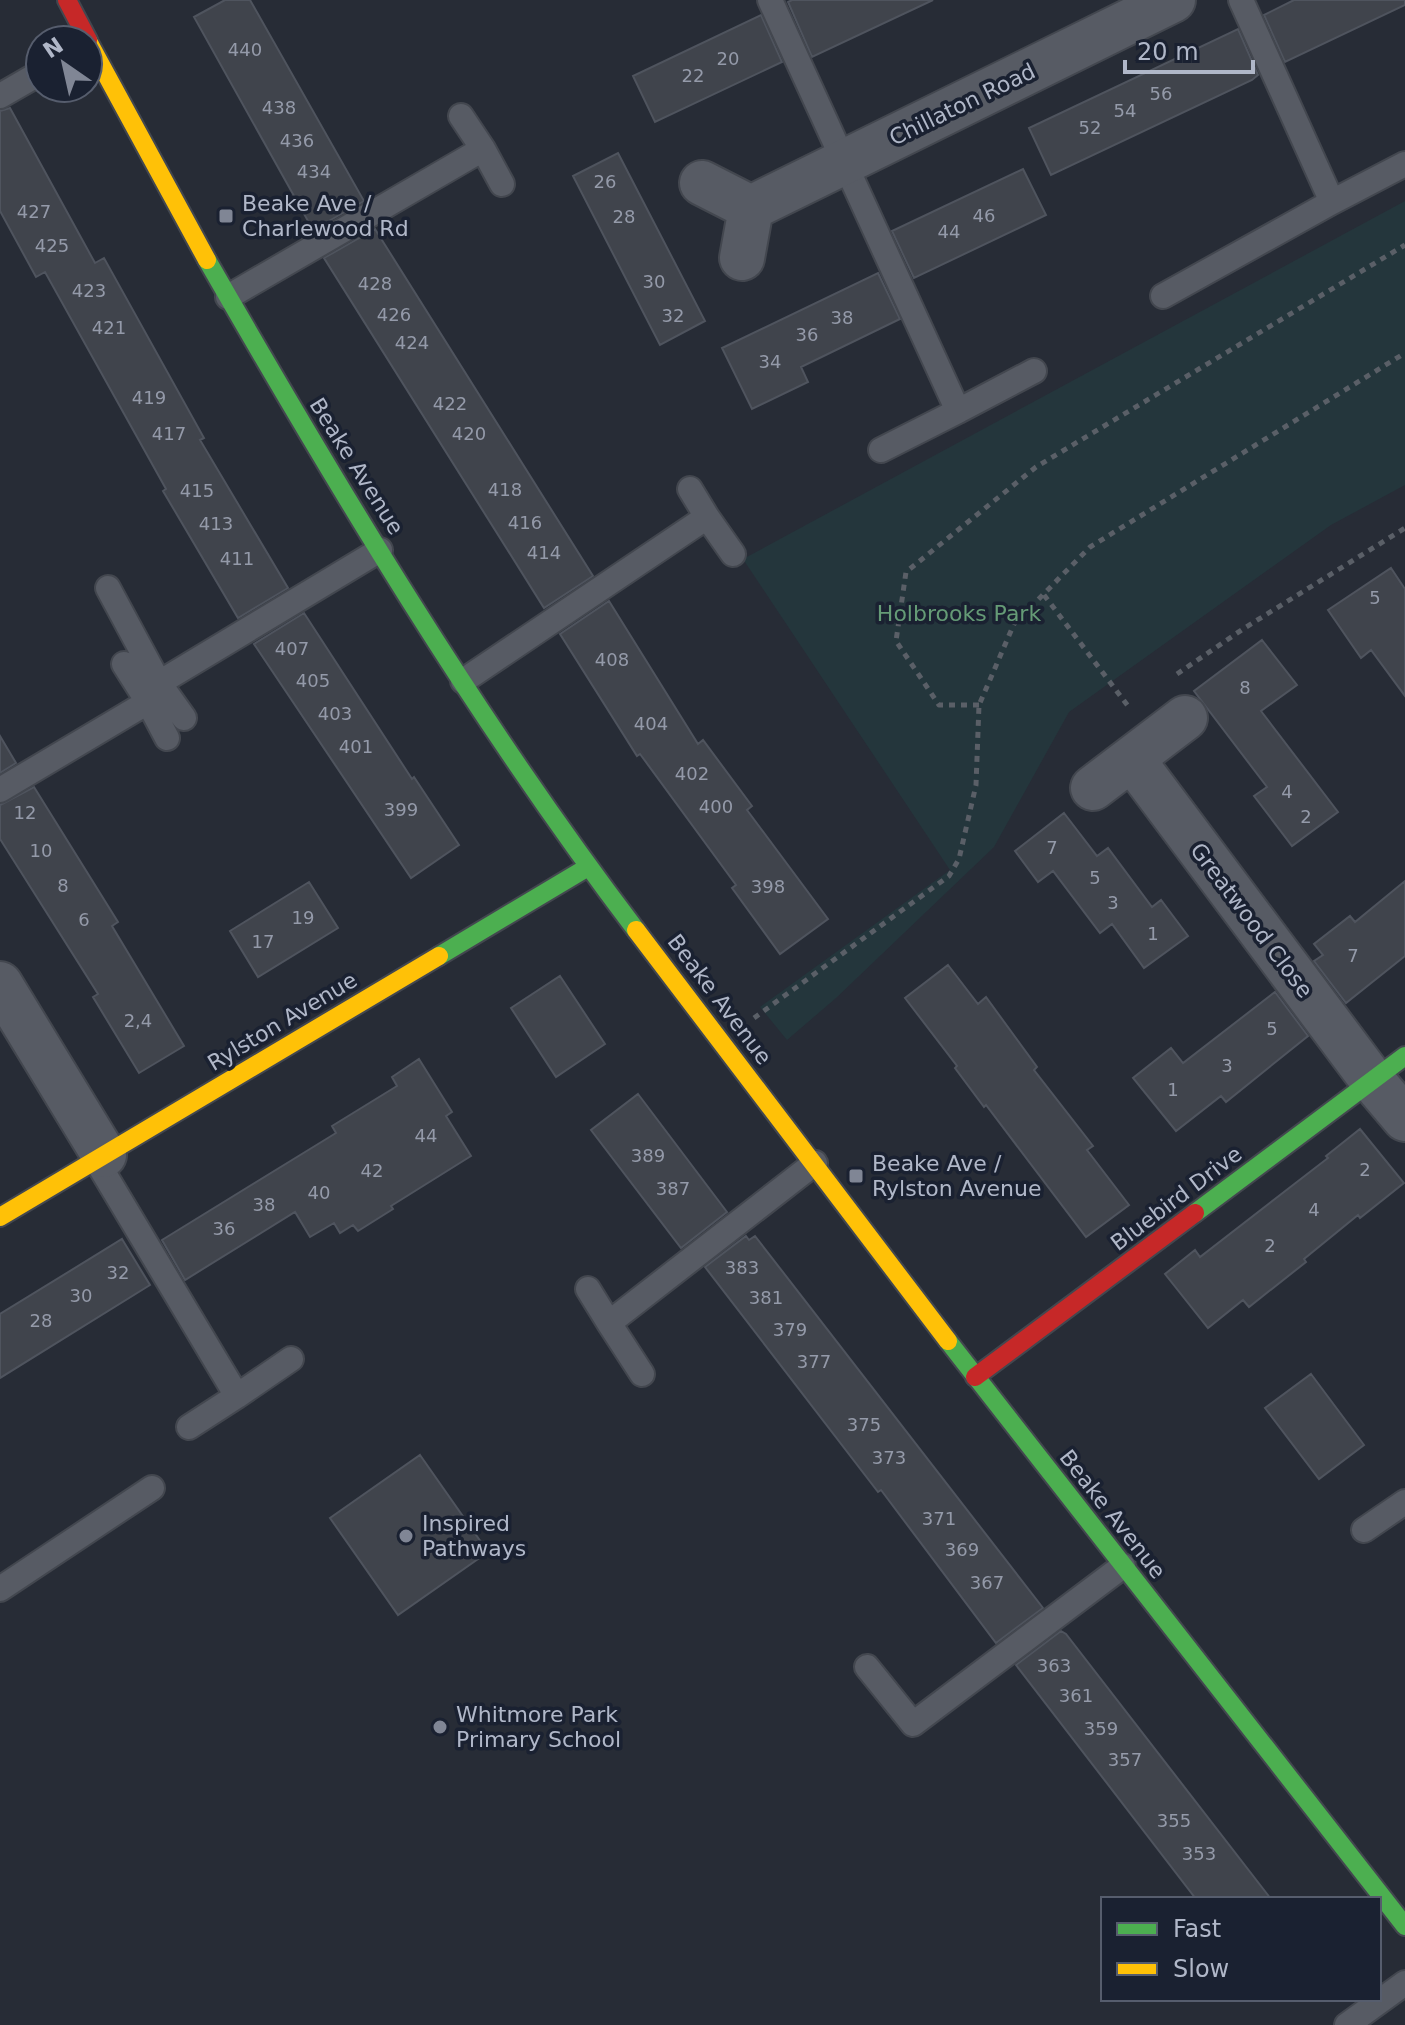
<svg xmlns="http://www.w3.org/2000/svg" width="1405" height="2025" font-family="'DejaVu Sans',sans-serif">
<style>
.green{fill:#24363c}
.building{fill:#40444c;stroke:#4f545e;stroke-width:2}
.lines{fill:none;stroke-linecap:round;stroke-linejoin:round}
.lane-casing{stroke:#43474f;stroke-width:28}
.street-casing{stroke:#43474f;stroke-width:48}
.fast-casing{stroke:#43474f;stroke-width:22}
.slow-casing{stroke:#43474f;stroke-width:22}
.jam-casing{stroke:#43474f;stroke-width:22}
.path{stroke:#5a5f67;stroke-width:5;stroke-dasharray:6 6;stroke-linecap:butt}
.lane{stroke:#575b64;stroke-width:24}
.street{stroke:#575b64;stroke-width:44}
.fast{stroke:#4caf50;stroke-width:18}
.slow{stroke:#ffc107;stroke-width:18}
.jam{stroke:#c62828;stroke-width:18}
.poi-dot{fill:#808695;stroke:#1a2131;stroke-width:3}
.labels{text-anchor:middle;stroke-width:7;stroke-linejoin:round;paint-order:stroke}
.number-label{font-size:18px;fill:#949aa9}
.street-label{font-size:22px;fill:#b0b7c8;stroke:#1a2131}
.poi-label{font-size:22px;fill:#b0b7c8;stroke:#1a2131;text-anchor:start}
.park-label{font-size:22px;fill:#659b76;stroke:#1a2131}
</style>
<rect width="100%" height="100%" fill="#272c36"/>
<!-- green -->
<path class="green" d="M 1405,201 L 1405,485 L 1331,525 L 1069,712 L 994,847 L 836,998 L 787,1040 L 760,1007 L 950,870 L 743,559 Z"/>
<!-- building -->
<path class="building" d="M 225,0 L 250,0 L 364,201 L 313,230 L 194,17 Z
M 792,0 L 933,0 L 812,57 L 788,2 Z
M 1294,0 L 1405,0 L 1405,5 L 1285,62 L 1264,15 Z
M 761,15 L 782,62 L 655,122 L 633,76 Z
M 1238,29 L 1258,75 L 1252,80 L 1051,175 L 1029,128 Z
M 10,108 L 95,263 L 104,258 L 204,438 L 200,440 L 288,588 L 238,618 L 163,491 L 166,489 L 45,272 L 36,277 L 0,211 L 0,111 Z
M 618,153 L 705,321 L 660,345 L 573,176 Z
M 1023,169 L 1046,215 L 914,278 L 892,231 Z
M 375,229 L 593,576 L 544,608 L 324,258 Z
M 878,273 L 900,319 L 801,367 L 808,382 L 752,409 L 722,348 Z
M 1391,568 L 1405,589 L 1405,696 L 1371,650 L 1361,658 L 1328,610 Z
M 609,601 L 698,744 L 703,740 L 752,806 L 747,810 L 828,919 L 780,954 L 732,888 L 736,885 L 640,754 L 637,756 L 560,634 Z
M 304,613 L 412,779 L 414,777 L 459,845 L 411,878 L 254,644 Z
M 1262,640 L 1297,685 L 1261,711 L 1338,812 L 1292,846 L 1254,796 L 1267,787 L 1194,691 Z
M 0,736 L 16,763 L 0,773 Z
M 34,787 L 118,922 L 112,926 L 184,1046 L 139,1073 L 93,997 L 98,994 L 0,839 L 0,805 Z
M 1064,813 L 1097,856 L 1108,848 L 1152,907 L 1161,900 L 1188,936 L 1144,968 L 1112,924 L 1100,933 L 1053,871 L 1038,882 L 1015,851 Z
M 1405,881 L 1405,956 L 1346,1003 L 1314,961 L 1323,955 L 1314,944 L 1350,916 L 1355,922 Z
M 309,882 L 338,928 L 258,977 L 230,931 Z
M 948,965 L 978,1004 L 986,997 L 1037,1067 L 1034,1070 L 1093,1146 L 1087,1150 L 1129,1205 L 1086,1237 L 986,1105 L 984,1107 L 955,1068 L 957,1066 L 905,998 Z
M 560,976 L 605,1044 L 556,1077 L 511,1008 Z
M 1275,992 L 1308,1036 L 1226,1102 L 1221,1096 L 1176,1131 L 1133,1078 L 1171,1048 L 1183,1063 Z
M 419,1059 L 452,1112 L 446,1116 L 471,1156 L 391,1206 L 393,1209 L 358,1231 L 353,1225 L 340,1233 L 334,1223 L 310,1237 L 295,1212 L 185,1280 L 162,1240 L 336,1133 L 332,1126 L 397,1086 L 392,1077 Z
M 638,1094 L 727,1212 L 681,1248 L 591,1130 Z
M 1360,1129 L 1404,1183 L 1360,1218 L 1358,1215 L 1304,1259 L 1306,1262 L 1249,1307 L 1243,1300 L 1208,1328 L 1165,1274 L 1195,1250 L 1200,1257 L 1328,1158 L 1326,1156 Z
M 746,1236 L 749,1240 L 755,1236 L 1043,1608 L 996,1643 L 881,1490 L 878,1492 L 705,1267 Z
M 122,1239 L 150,1285 L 0,1378 L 0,1314 Z
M 1311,1374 L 1364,1445 L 1319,1479 L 1265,1408 Z
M 420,1455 L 488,1552 L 398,1615 L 330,1518 Z
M 1061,1631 L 1066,1634 L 1271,1899 L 1196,1899 L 1016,1665 Z"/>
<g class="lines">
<!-- lane casing -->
<g class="lane-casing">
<path id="lane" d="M 770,0 L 958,411 L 1034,371
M 0,96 L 40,73
M 483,149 L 502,184
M 1332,202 L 1405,164
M 1163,296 L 1332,202 L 1241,0
M 228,297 L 483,149 L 461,116
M 881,450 L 958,411
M 707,517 L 733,554
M 108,588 L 159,683 L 380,550
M 463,681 L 707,517 L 690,489
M 159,683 L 184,718
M 148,702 L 167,738
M 0,790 L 148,702 L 124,664
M 96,1160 L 237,1396 L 291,1359
M 588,1289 L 609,1323
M 642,1374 L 609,1323 L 815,1163
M 189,1427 L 237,1396
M 1364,1530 L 1405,1502
M 0,1589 L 152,1488
M 867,1667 L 913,1724 L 1123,1566
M 1347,2025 L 1405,1983"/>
</g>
<!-- street casing -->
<g class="street-casing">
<path id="street" d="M 702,183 L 751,208 L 742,258
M 751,208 L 1173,0
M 1132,759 L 1372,1080 L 1405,1119
M 1093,788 L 1185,718
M 0,984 L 104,1155"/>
</g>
<!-- fast casing -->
<g class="fast-casing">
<path id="fast" d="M 207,260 C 339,490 476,719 636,930
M 439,956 L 588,867
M 1195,1213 L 1405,1056
M 948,1341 L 1405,1926"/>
</g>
<!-- slow casing -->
<g class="slow-casing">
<path id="slow" d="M 88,41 L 207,260
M 636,930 L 948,1341
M 0,1217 L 439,956"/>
</g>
<!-- jam casing -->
<g class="jam-casing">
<path id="jam" d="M 67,0 L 88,40
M 975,1377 L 1195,1213"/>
</g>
<!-- path -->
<path class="path" d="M 1044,595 L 1128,706
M 1177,674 L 1243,629 L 1405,528
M 979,705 L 939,705 L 896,641 L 906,572 L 1036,467 L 1405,245
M 754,1018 L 949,876 L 959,859 L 976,785 L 979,705 L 1014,624 L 1090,547 L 1405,353"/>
<!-- lane -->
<use href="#lane" class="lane"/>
<!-- street -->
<use href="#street" class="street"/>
<!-- fast -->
<use href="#fast" class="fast"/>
<!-- slow -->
<use href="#slow" class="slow"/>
<!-- jam -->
<use href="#jam" class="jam"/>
</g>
<!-- markers -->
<g class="poi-dot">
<rect x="218" y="208" width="16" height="16" rx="4"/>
<rect x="848" y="1168" width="16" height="16" rx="4"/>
<circle cx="406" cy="1536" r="8"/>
<circle cx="440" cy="1727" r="8"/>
</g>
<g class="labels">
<!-- number labels -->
<g class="number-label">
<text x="245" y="56">440</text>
<text x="728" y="65">20</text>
<text x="693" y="82">22</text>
<text x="1161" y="100">56</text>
<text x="279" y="114">438</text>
<text x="1125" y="117">54</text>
<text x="1090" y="134">52</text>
<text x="297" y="147">436</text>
<text x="314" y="178">434</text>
<text x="605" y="188">26</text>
<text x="34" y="218">427</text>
<text x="984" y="222">46</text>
<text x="624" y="223">28</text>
<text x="949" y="238">44</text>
<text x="52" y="252">425</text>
<text x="654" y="288">30</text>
<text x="375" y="290">428</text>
<text x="89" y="297">423</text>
<text x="394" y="321">426</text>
<text x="673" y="322">32</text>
<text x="842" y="324">38</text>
<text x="109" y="334">421</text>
<text x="807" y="341">36</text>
<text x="412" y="349">424</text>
<text x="770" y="368">34</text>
<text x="149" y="404">419</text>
<text x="450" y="410">422</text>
<text x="169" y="440">417</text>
<text x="469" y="440">420</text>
<text x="505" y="496">418</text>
<text x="197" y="497">415</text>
<text x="525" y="529">416</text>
<text x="216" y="530">413</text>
<text x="544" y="559">414</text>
<text x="237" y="565">411</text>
<text x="1375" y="604">5</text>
<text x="292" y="655">407</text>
<text x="612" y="666">408</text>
<text x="313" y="687">405</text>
<text x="1245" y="694">8</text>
<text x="335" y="720">403</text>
<text x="651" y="730">404</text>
<text x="356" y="753">401</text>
<text x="692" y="780">402</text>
<text x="1287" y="798">4</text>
<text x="716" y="813">400</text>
<text x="401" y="816">399</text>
<text x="25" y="819">12</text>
<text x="1306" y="823">2</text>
<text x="1052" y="854">7</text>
<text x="41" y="857">10</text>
<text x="1095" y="884">5</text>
<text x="63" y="892">8</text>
<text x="768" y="893">398</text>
<text x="1113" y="909">3</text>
<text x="303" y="924">19</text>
<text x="84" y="926">6</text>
<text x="1153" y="940">1</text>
<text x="263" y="948">17</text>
<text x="1353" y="962">7</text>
<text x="138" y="1027">2,4</text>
<text x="1272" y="1035">5</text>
<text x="1227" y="1072">3</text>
<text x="1173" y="1096">1</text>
<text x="426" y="1142">44</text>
<text x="648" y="1162">389</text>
<text x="1365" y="1176">2</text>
<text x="372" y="1177">42</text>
<text x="673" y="1195">387</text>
<text x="319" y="1199">40</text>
<text x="264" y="1211">38</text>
<text x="1314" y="1216">4</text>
<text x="224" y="1235">36</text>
<text x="1270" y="1252">2</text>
<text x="742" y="1274">383</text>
<text x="118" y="1279">32</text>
<text x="81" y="1302">30</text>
<text x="766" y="1304">381</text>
<text x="41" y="1327">28</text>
<text x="790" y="1336">379</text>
<text x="814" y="1368">377</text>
<text x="864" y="1431">375</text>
<text x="889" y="1464">373</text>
<text x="939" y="1525">371</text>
<text x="962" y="1556">369</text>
<text x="987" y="1589">367</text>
<text x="1054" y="1672">363</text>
<text x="1076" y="1702">361</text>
<text x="1101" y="1735">359</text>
<text x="1125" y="1766">357</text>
<text x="1174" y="1827">355</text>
<text x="1199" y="1860">353</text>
</g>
<!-- street labels -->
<g class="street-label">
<text transform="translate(962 104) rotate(-26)" y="8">Chillaton Road</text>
<text transform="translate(357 466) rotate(58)" y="8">Beake Avenue</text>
<text transform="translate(1252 920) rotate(53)" y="8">Greatwood Close</text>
<text transform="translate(720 999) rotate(53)" y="8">Beake Avenue</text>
<text transform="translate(282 1021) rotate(-31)" y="8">Rylston Avenue</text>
<text transform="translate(1176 1198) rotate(-37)" y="8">Bluebird Drive</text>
<text transform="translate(1113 1514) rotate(52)" y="8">Beake Avenue</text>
</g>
<!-- poi labels -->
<g class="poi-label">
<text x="242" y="211">Beake Ave /<tspan x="242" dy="25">Charlewood Rd</tspan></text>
<text x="872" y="1171">Beake Ave /<tspan x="872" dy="25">Rylston Avenue</tspan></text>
<text x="422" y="1531">Inspired<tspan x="422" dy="25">Pathways</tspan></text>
<text x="456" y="1722">Whitmore Park<tspan x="456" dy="25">Primary School</tspan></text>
</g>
<!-- park labels -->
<g class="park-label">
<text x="959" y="621">Holbrooks Park</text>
</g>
</g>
<!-- legend -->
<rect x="1101" y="1897" width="280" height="104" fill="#1a2131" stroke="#565d6d" stroke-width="2"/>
<rect x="1117" y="1923" width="40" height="12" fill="#4caf50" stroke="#565d6d" stroke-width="2"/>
<text x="1173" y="1937" font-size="24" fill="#b0b7c8">Fast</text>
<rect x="1117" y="1963" width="40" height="12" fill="#ffc107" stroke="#565d6d" stroke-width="2"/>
<text x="1173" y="1977" font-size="24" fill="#b0b7c8">Slow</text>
<!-- north arrow -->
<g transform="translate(64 64) rotate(326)"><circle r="38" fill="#1a2131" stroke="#565d6d" stroke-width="2"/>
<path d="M0-6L14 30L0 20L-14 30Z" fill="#808695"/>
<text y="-12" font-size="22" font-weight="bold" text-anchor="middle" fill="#b0b7c8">N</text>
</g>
<!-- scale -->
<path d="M1125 60v12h128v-12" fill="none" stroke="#b0b7c8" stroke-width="4"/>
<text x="1137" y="60" font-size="24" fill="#b0b7c8" stroke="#1a2131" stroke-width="6" paint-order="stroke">20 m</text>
</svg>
